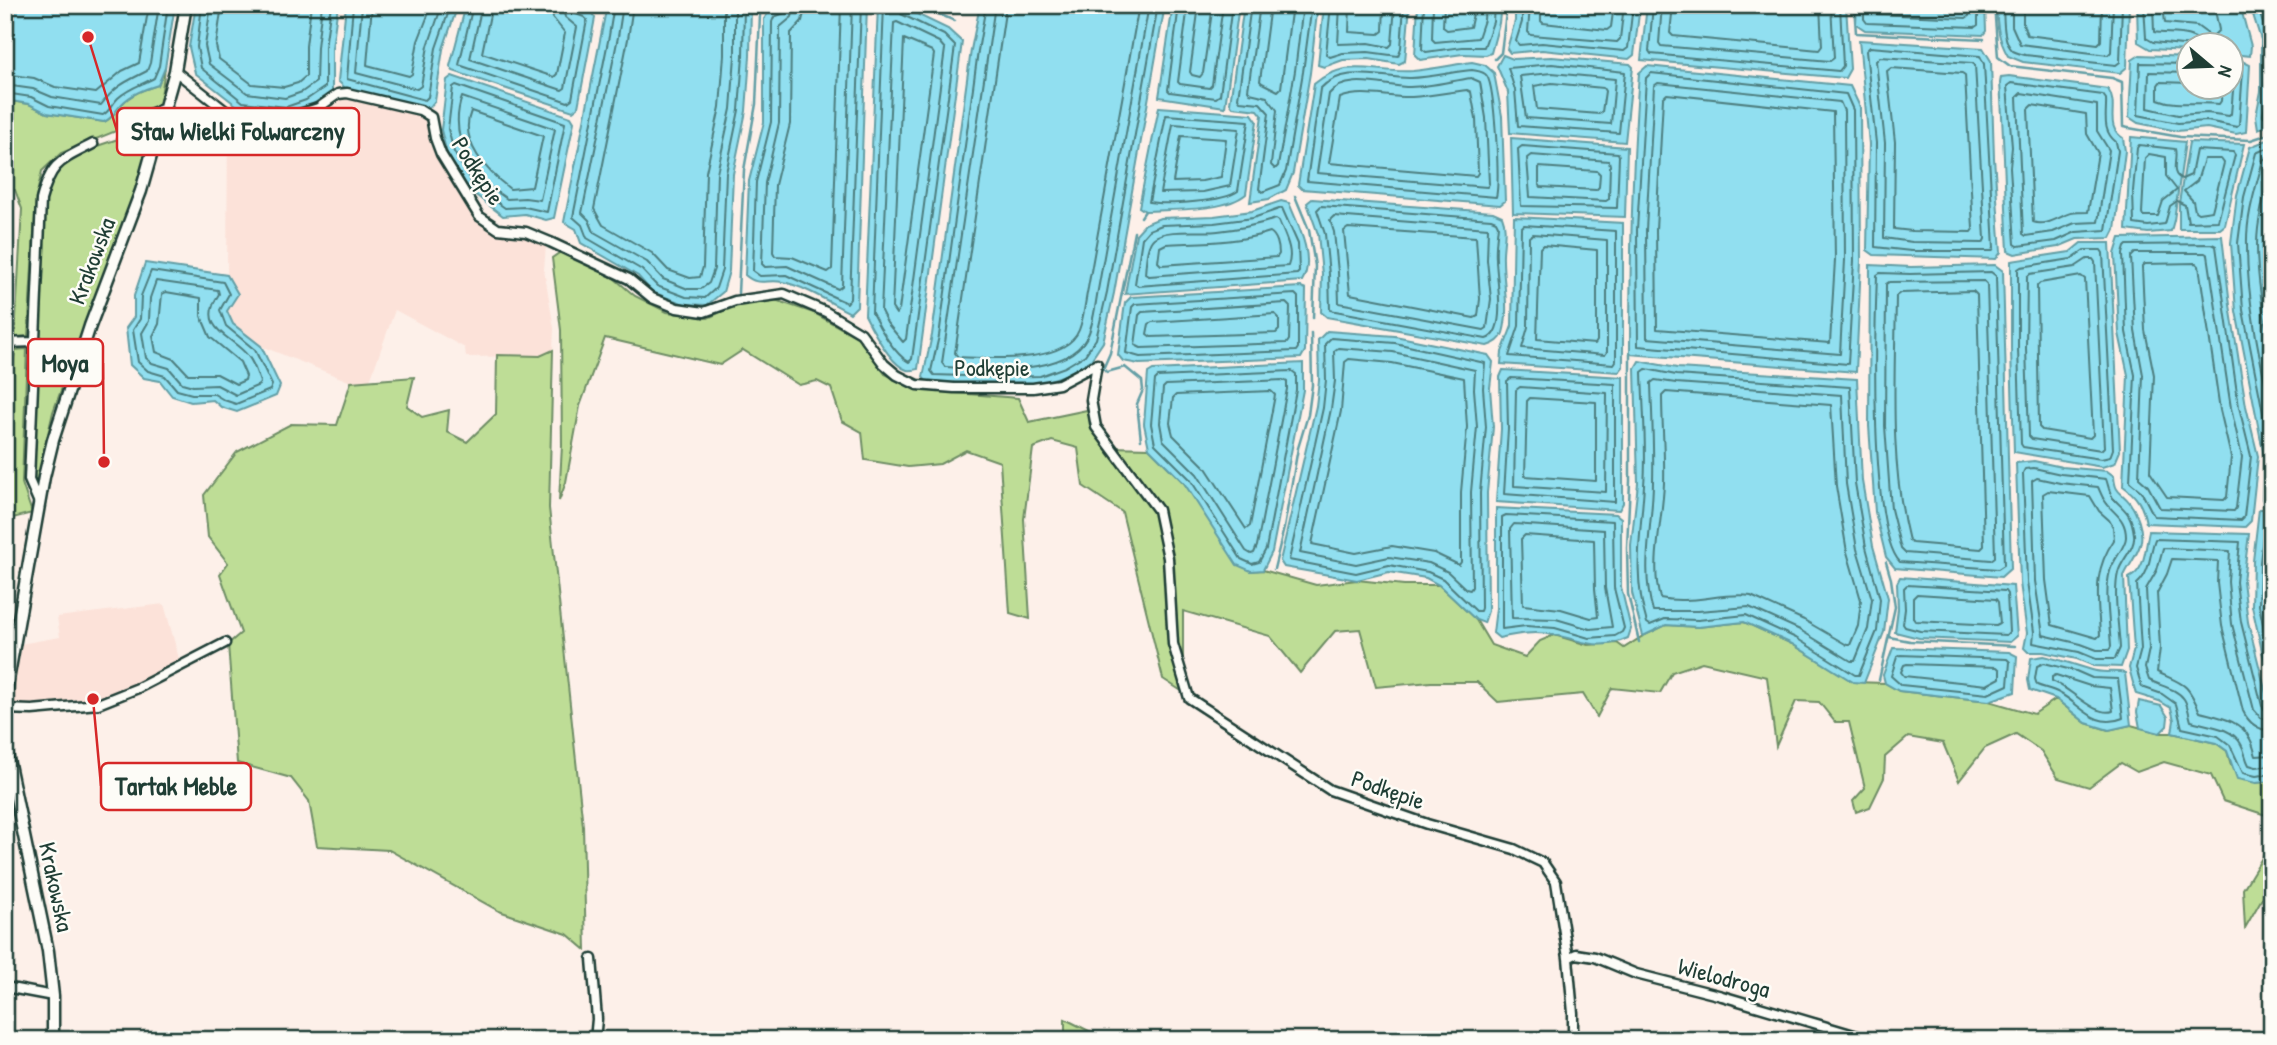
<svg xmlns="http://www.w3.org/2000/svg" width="2277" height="1045" font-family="'Patrick Hand',sans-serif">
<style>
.built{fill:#fce2d9}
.green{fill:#bedd96;stroke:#6e8d65;stroke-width:2}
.water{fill:#91dff0;stroke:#639ea5;stroke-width:2}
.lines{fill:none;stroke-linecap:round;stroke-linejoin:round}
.shore{stroke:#4d7e7f;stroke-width:2}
.stream{stroke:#639ea5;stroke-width:2.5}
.minor-casing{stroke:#1f3d34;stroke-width:13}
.tertiary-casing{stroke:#1f3d34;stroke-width:15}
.minor{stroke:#fdfcf7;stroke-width:8}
.tertiary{stroke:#fdfcf7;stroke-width:10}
.labels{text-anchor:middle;stroke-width:5;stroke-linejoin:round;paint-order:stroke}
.street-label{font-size:24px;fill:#1f3d34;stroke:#fdfcf7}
.leader{fill:none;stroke:#d62828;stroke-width:2.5}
.callout-dot{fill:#d62828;stroke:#fdfcf7;stroke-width:2.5}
.callout{fill:#fdfcf7;stroke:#d62828;stroke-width:2.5}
.callout-label{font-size:26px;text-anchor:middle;font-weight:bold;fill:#1f3d34}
</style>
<rect width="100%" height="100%" fill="#fdf0e9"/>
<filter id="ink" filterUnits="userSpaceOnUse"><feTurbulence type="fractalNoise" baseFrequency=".0143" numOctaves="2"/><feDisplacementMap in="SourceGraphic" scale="14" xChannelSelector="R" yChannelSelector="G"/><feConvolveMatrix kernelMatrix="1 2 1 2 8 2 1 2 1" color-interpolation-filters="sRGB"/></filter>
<g filter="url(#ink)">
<!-- built -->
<path class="built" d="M 347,95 L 418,112 L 428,119 L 432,138 L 478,217 L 546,245 L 544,270 L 554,328 L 553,350 L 540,356 L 466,357 L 465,348 L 395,310 L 370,380 L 351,382 L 261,346 L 233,323 L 227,310 L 238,294 L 227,275 L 228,118 L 289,121 L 340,96 Z
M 164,604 L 180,662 L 137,687 L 98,703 L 32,708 L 8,707 L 20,644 L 60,637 L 57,617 Z"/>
<!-- green -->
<path class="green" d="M 165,68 L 160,104 L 148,109 L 126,127 L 61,153 L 42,171 L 36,198 L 28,336 L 15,337 L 22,209 L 15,190 L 5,191 L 5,100 L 29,104 L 47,113 L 104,122 C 114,117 114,112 121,105 C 130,94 145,89 158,85 Z
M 157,118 L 135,191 L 53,412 L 37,482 L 33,478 L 43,200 L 51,177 L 66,161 L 94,147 L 130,135 Z
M 562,251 L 582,260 L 615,279 L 635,296 L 667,312 L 708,318 L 738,304 L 772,299 L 814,313 L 862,340 L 885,374 L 918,390 L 1018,398 L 1029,422 L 1087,410 L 1094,432 L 1111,447 L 1149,448 L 1184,483 L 1251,571 L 1263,570 L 1316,585 L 1357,580 L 1404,585 L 1439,585 L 1476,620 L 1491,645 L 1525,657 L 1540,641 L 1554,635 L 1588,645 L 1617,643 L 1624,648 L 1643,636 L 1666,625 L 1698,627 L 1744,622 L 1792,644 L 1854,682 L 1885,683 L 1899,691 L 1989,701 L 2034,714 L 2056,699 L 2086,723 L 2108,730 L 2131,725 L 2160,733 L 2172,733 L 2216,743 L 2227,751 L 2231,765 L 2256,783 L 2272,781 L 2272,817 L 2223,801 L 2211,775 L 2164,762 L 2137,772 L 2121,763 L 2089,787 L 2058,778 L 2041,751 L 2016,734 L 1985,748 L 1959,781 L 1943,743 L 1908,737 L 1885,757 L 1884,778 L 1870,807 L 1856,812 L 1853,801 L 1865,788 L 1849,722 L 1835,722 L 1819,702 L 1796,701 L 1776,746 L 1767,677 L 1702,662 L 1672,672 L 1660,693 L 1612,688 L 1597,717 L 1583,694 L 1498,702 L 1477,682 L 1431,682 L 1376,687 L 1360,629 L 1335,631 L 1300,673 L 1270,636 L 1183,611 L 1183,692 L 1163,679 L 1122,512 L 1083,486 L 1078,448 L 1052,441 L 1033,448 L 1024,519 L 1030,619 L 1010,613 L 1000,462 L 966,450 L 940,464 L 908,467 L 865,460 L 862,432 L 842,421 L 831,388 L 817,381 L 799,385 L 743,350 L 720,365 L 605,338 L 580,406 L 566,482 L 559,501 L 562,445 L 561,330 L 552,258 Z
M 27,349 L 22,483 L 32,513 L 5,520 L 5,428 L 15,350 Z
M 553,350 L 549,508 L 583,826 L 586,950 L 567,934 L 499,911 L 389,850 L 317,846 L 309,801 L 291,778 L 237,763 L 228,644 L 241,633 L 220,574 L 228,563 L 208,537 L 204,495 L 237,452 L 291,424 L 337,425 L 351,382 L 414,377 L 407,406 L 422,417 L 449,410 L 447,432 L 467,442 L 496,414 L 497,355 L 540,356 Z
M 2272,830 L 2272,881 L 2245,928 L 2243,889 L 2268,848 Z
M 1065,1019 L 1107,1040 L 1087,1040 L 1073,1034 L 1065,1037 Z"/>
<!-- water -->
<path class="water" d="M 5,5 L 175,5 L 165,68 L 158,85 C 145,89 130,94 121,105 C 114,112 114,117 104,122 L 47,113 L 29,104 L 5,100 Z
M 196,5 L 338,5 L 332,48 L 332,91 L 309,107 L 287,114 L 241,109 L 195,73 L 189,47 Z
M 346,5 L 458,5 L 443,49 L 435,101 L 429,108 L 345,88 L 338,81 Z
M 466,5 L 564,5 L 591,12 L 595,18 L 578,107 L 573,111 L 453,71 L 450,66 Z
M 607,5 L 751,5 L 750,56 L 746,111 L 733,174 L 729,271 L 723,292 L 707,305 L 684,304 L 652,292 L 638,276 L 581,243 L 576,229 L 564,222 Z
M 806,5 L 867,5 L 857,306 L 850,313 C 833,304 800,284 782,282 C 767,279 758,287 745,275 L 749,181 L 764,122 L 764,19 L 770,10 Z
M 878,5 L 898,5 L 948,29 L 962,42 L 918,369 C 914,370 910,371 907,370 C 891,365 872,329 865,315 Z
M 980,5 L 1165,5 L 1114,293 L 1103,342 L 1091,360 L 1068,374 L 1041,383 L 996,384 L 927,382 L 923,377 L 932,335 L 971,50 Z
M 1173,5 L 1239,5 L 1225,107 L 1159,97 Z
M 1244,5 L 1318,5 L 1310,73 L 1293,173 L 1286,190 L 1269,199 L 1250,202 L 1262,115 L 1258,110 L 1233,107 L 1230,103 Z
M 1324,5 L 1410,5 L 1405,61 L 1399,64 L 1369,59 L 1343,60 L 1324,67 L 1318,65 Z
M 1418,5 L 1501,5 L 1499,23 L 1491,53 L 1486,55 L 1463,54 L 1420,60 L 1415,55 Z
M 1515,5 L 1640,5 L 1634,55 L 1629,59 L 1542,50 L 1510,53 L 1507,49 L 1515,21 Z
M 1647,5 L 1846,5 L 1850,69 L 1845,78 L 1641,60 Z
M 1857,5 L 1985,5 L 1986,31 L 1983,35 L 1865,30 L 1856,24 Z
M 1996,5 L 2129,5 L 2127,67 L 2120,73 L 2023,62 L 2008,56 C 1998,39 1997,25 1996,5 Z
M 2137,5 L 2240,5 L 2251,46 L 2250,56 L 2232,54 L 2232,46 L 2190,46 L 2189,51 L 2150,49 L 2138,42 Z
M 2250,5 L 2272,5 L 2272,124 L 2258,129 L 2256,116 L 2261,91 L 2261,40 Z
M 1859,40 L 1983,48 L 1991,61 L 1994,158 L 2001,252 L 1996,259 L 1874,255 L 1867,250 L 1869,144 Z
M 1503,55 L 1513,59 L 1552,57 L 1630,64 L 1633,67 L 1625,142 L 1510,133 L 1508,92 L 1497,66 Z
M 2140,55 L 2189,57 L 2190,88 L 2232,88 L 2232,59 L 2240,60 L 2250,65 L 2246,132 L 2236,134 L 2207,128 L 2177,131 L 2138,123 L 2129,117 L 2132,60 Z
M 1472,62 L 1485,65 L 1494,73 L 1502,116 L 1505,201 L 1500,205 L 1302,189 L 1298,185 L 1314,84 C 1347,56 1376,74 1413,71 C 1432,69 1452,65 1472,62 Z
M 1647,66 L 1850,86 L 1860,107 L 1861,261 L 1856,372 L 1630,354 C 1630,260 1632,167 1639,73 Z
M 452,76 L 571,117 L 574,122 L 554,218 L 546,220 L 525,214 L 503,216 L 468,189 L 447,154 L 441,130 L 447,80 Z
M 2009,76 L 2108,89 C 2120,107 2103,125 2123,138 L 2125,151 L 2115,230 L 2111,238 L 2077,239 L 2058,247 L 2015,254 L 2008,251 C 2005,195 2004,139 2000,83 L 2001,77 Z
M 1159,107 L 1252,114 L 1257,121 L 1246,194 C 1225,212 1172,209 1145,211 L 1139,207 Z
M 2131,137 L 2185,142 L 2174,220 L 2171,231 L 2148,233 L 2126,230 Z
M 1511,138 L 1627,147 L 1625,217 L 1513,213 Z
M 2272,138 L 2272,504 L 2267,504 L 2262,499 L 2264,456 L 2236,311 L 2231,243 L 2237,195 L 2250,147 Z
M 2189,142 L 2244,144 L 2225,225 L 2220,229 L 2179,229 L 2179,203 Z
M 1312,199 L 1493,212 L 1502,216 C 1508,230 1502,245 1503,260 C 1503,284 1510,309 1503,333 C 1501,340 1494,344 1487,346 L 1327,317 L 1321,312 L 1322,274 L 1318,234 L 1307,203 Z
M 1281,201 L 1289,203 C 1298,224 1316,260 1302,281 L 1125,294 L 1136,234 L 1145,224 L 1160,218 L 1214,216 L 1252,211 Z
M 1514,217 L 1623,223 L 1623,367 L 1619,372 L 1501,364 L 1502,352 L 1512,326 Z
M 2222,236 L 2230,305 L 2246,406 L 2258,456 L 2251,521 L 2245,527 L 2146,523 C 2143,506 2137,496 2123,486 L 2128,375 L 2119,333 L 2115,254 L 2120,238 Z
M 2081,243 L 2110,243 L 2120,451 L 2115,463 L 2102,467 L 2014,452 L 2011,349 L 2011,261 L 2070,252 Z
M 145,263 L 227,275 L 238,294 L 227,311 L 233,324 L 261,346 L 280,386 L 276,396 L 237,412 L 221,407 L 213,400 L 191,402 L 172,396 L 160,381 L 144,378 L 130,365 L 126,328 L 134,317 L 134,296 Z
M 1870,265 L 1911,267 L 1995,265 L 2003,271 L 2011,568 L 2001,577 L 1895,568 L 1886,557 L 1875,512 L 1869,426 Z
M 1301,287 L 1306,289 L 1305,351 L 1301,358 L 1139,364 L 1123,361 L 1118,355 L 1125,303 L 1131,297 Z
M 1327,331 L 1395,336 L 1488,355 L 1493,362 L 1490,388 L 1493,427 L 1487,493 L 1488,611 L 1484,623 L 1476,620 L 1439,585 L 1426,578 L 1389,572 L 1357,580 L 1284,567 L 1280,561 L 1316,406 L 1319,380 L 1318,340 Z
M 1639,361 L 1677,368 L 1857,379 L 1862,481 L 1873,546 L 1888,598 L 1884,632 L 1864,683 L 1853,682 L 1792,644 L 1744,622 L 1698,627 L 1666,625 L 1643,636 L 1632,593 L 1631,545 L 1638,483 L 1635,368 Z
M 1303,363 L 1303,390 L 1272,552 L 1263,570 L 1251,571 L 1237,565 L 1184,483 L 1149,448 L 1144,424 L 1148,373 L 1153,370 Z
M 1503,370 L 1623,377 L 1623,503 L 1619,510 L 1496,502 L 1501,429 L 1500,377 Z
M 2034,461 L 2062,467 L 2107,471 L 2114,476 C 2115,494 2121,491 2130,503 C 2137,513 2143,530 2141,541 C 2139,554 2129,564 2124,576 L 2127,650 L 2121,667 L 2094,666 L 2077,659 L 2043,652 L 2028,652 L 2024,648 L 2027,633 L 2020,583 L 2016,463 Z
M 1496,508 L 1616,514 L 1621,518 L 1621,587 L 1631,629 L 1628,638 C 1597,652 1583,640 1554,635 C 1535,631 1518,634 1499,638 L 1493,633 L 1496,608 Z
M 2259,509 L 2272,509 L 2272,648 L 2262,651 L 2252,606 L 2253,561 Z
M 2149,531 L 2249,534 L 2243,581 L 2248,622 L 2272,717 L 2272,781 L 2256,783 L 2237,779 L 2227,751 L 2216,743 L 2172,733 L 2174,720 L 2171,708 L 2159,701 L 2136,694 L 2129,668 L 2134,649 L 2129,578 C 2146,570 2145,548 2149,531 Z
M 1900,577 L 2013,586 L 2017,636 L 2010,642 L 1919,638 L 1895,632 L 1898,609 L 1897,583 Z
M 1893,648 L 2009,652 L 2017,656 L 2015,692 L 1989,701 L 1899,691 L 1885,683 L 1883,675 Z
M 2044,656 C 2060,660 2076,665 2092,670 C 2103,674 2114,670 2125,673 L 2131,725 L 2109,730 L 2086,723 L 2056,699 L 2030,690 L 2028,680 L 2031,658 Z
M 2139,701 L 2161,706 L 2168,717 L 2167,726 L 2160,733 L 2140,728 L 2137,712 Z"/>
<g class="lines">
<!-- shore -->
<path class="shore" d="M 202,5 L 197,47 L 201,68 L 243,102 L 286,107 L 306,100 L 325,87 L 325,47 L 331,5
M 211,5 L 205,46 L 209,64 L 247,93 L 285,98 L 302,92 L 316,82 L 317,47 L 322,5
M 222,5 L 216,46 L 219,59 L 252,84 L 284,87 L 298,83 L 306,76 L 306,46 L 311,5
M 353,5 L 347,79 L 425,100 L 428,97 L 436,48 L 451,5
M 362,5 L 356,73 L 417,89 L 421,86 L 428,46 L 442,5
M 372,5 L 367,65 L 409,76 L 412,74 L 418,41 L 432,5
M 473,5 L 459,65 L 568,102 L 572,99 L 587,20 L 584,17 L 573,13 L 570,5
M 482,5 L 470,59 L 562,90 L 565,88 L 577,27 L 565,17 L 562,5
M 492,5 L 482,53 L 554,77 L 557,74 L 565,33 L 553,18 L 551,5
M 614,5 L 609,36 L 573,217 L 582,225 L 587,238 L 642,270 L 657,286 L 686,297 L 705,298 L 716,288 L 722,270 L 726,173 L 739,110 L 743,56 L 744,5
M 623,5 L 618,37 L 582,213 L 589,220 L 594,232 L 647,262 L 663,279 L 688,289 L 701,289 L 709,283 L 714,269 L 717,173 L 731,109 L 735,56 L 735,5
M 633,5 L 628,39 L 594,209 L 603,225 L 652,253 L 668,270 L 690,278 L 700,277 L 703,267 L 706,172 L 720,107 L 724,55 L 724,5
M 786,5 L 784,13 L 774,17 L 772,22 L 771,122 L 756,182 L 753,271 L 760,276 L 786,275 L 847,303 L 850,299 L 861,5
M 795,5 L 792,17 L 780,27 L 779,123 L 765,183 L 762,264 L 765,267 L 787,266 L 838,289 L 842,286 L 852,5
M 806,5 L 802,21 L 791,33 L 790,124 L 775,185 L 773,252 L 775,256 L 792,257 L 828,272 L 832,269 L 841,5
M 884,5 L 872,313 C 879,327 895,355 909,362 L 912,359 L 955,46 L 944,35 L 901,14 L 897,5
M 986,5 L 978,51 L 939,336 L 931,371 L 934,375 L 996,377 L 1040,376 L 1065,367 L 1085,355 L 1096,339 L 1107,292 L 1158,5
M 995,5 L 942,363 L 945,367 C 983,370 1066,377 1087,337 C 1094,324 1095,305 1098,290 L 1149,5
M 1006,5 L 955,353 L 958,357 C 988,358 1065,365 1079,330 C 1084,318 1085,302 1088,288 L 1139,5
M 1179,5 L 1168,90 L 1170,92 L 1216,98 L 1220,95 L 1232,5
M 1188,5 L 1178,82 L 1180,84 L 1209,88 L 1212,85 L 1223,5
M 1199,5 L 1190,72 L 1192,75 L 1200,77 L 1203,73 L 1213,5
M 1251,5 L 1238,98 L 1240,101 L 1260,103 L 1269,113 L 1259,189 L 1262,192 L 1280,185 L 1286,171 L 1303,72 L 1312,5
M 1260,5 L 1248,90 L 1250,93 L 1267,97 L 1277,110 L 1271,165 L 1275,169 L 1278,166 L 1295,71 L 1303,5
M 1270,5 L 1260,81 L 1262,83 L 1278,91 L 1281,88 L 1292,5
M 1331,5 L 1326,54 L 1330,57 L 1343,53 L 1368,52 L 1398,56 L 1401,48 L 1404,5
M 1340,5 L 1338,44 L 1369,43 L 1389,47 L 1392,44 L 1395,5
M 1350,5 L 1349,32 L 1379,34 L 1383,31 L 1384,5
M 1424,5 L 1422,49 L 1426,52 L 1462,47 L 1484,47 L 1493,22 L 1494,5
M 1433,5 L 1432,39 L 1435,42 L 1478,38 L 1484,20 L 1485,5
M 1444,5 L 1443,27 L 1447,30 L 1470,27 L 1475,5
M 1522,5 L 1522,22 L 1516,41 L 1519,45 L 1542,43 L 1624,51 L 1628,48 L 1633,5
M 1530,5 L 1528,32 L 1531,35 L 1617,42 L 1620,39 L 1624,5
M 1541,5 L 1541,21 L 1543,23 L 1607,30 L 1611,27 L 1614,5
M 1653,5 L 1649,51 L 1651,54 L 1839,71 L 1843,66 L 1840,5
M 1662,5 L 1659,43 L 1661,46 L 1830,61 L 1834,58 L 1831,5
M 1673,5 L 1670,33 L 1673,36 L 1819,50 L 1822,46 L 1820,5
M 1864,5 L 1864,19 L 1867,23 L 1975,27 L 1978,25 L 1978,5
M 1873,5 L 1873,12 L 1876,14 L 1966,18 L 1969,16 L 1969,5
M 2003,5 C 2004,18 2002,41 2013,51 C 2017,53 2021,54 2025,55 L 2116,65 L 2120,62 L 2122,5
M 2012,5 L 2012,26 L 2020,44 L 2108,55 L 2111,52 L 2113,5
M 2023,5 L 2023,24 L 2027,35 L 2098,44 L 2101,41 L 2102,5
M 2144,5 L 2146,38 L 2153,42 L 2192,46
M 2153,5 L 2154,32 C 2171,35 2193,30 2204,46
M 2163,5 L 2165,23 L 2197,26 L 2212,37 L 2219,30 L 2214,5
M 2257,5 L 2268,39 L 2268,92 L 2263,115 L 2266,118 L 2272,118
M 894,23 L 897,22 L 939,42 L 945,49 L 906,339 L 903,342 L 887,323 L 881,311 Z
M 904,39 L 932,51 L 934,54 L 899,310 L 896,314 L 892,308 Z
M 1870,47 L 1980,56 L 1984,64 L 1994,248 L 1992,251 L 1911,251 L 1875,247 L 1876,143 L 1866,51 Z
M 1880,57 L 1972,63 L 1975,65 L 1985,239 L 1983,243 L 1912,242 L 1884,238 L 1885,143 L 1876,61 Z
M 1552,64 L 1625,72 L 1619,133 L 1518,126 L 1515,90 L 1508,68 Z
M 2190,64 L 2140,63 L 2138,115 L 2178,123 L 2207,121 L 2237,127 L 2239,124 L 2243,71 L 2239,67 L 2232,66
M 1891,68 L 1962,73 L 1965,75 L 1973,229 L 1971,232 L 1912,231 L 1894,229 L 1895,142 L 1887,71 Z
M 1472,70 C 1477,71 1484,71 1487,76 C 1495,88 1500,182 1496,197 L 1307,181 L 1320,89 C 1344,63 1381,79 1411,78 C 1431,77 1452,72 1472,70 Z
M 1552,73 L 1615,79 L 1611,124 L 1526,118 L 1520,76 Z
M 1651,73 L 1846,94 L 1853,110 L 1854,261 L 1848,364 L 1638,346 L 1637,230 L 1646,78 Z
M 2190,73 L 2149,72 L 2148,108 L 2178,115 L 2207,113 L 2229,116 L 2231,114 L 2234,79 L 2232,75
M 5,74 L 34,78 L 55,87 L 96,93 L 122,71 L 139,63 L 149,5
M 1471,78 L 1480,82 L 1486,118 L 1489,184 L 1487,187 L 1317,173 L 1329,94 C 1347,72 1386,87 1410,87 C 1430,87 1451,81 1471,78 Z
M 1552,83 L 1603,88 L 1605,91 L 1602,112 L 1599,114 L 1537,109 L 1534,86 Z
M 1658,83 L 1840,102 L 1844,111 L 1845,260 L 1840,354 L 1647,338 L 1646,230 L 1654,86 Z
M 2011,83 L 2103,95 L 2106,99 C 2107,115 2101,130 2116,142 L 2118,151 L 2106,230 L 2076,232 L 2056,241 L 2018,246 L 2015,244 L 2010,167 L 2012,147 L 2007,86 Z
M 2190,83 L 2160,82 L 2158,85 L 2158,99 C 2177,107 2198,101 2219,104 L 2221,101 L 2222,88
M 5,85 L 33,89 L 52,97 L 101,105 C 117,84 126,82 147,71 L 150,63 L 159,5
M 456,85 L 565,123 L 547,212 L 525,207 L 505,208 L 473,185 L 454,152 L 448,129 L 453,87 Z
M 1467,90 L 1471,92 L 1476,119 L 1478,173 L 1476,176 L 1329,163 L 1340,98 C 1364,89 1387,98 1412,97 C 1430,96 1449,92 1467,90 Z
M 5,93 L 31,97 L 49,106 L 103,115 C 110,111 112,104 118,98 C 129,88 141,85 154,78 L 159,66 L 168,5
M 2021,93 L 2097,105 L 2097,131 L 2109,150 L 2098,222 L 2075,223 L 2053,232 L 2026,236 L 2023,234 L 2017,97 Z
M 1667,94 L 1833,112 L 1835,260 L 1830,343 L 1657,329 L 1656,230 L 1663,98 Z
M 462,97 L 555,129 L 540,200 L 525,198 L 507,199 C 499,193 488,187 481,179 C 461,158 452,124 462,97 Z
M 2032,105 L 2086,114 L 2087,134 L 2098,153 L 2088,212 C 2083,212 2077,212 2071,213 C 2058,217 2046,227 2033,222 L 2028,109 Z
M 471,111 L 543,136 L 532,187 L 510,189 C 488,172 458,142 471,111 Z
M 1166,115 L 1249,121 L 1238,191 C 1224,202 1167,205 1149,202 Z
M 1173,124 L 1239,129 L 1230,186 L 1203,192 L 1160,193 Z
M 1181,136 L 1226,139 L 1221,177 L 1202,181 L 1173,182 Z
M 2139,145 L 2175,149 C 2178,160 2169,174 2182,179 L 2191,175 L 2196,150 L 2233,152 L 2235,155 L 2218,221 L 2188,222 L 2185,205 L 2177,201 L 2170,206 L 2165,224 L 2148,226 L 2134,224 L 2133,191 L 2137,148 Z
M 1522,146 L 1618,153 L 1619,156 L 1617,208 L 1521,206 L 1518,149 Z
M 2272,146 L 2256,153 L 2244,197 L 2238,243 L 2243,310 L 2271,454 L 2269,494 L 2272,497
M 2149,154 L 2166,157 L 2166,176 L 2177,190 L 2163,201 L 2158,216 L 2143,216 L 2142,213 L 2145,158 Z
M 1531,155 L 1609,161 L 1610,165 L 1609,199 L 1606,201 L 1530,197 L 1527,158 Z
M 2272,155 L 2263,160 C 2256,187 2246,216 2247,245 C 2247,302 2260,360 2272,415
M 2204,159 L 2221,159 L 2224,163 L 2212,211 L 2198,213 L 2195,211 L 2193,201 L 2184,191 L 2197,181 Z
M 1539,167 L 1597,171 L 1600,174 L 1599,187 L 1596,190 L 1541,187 L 1539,184 Z
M 2272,169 C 2265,193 2257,219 2257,245 C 2257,283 2265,322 2272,360
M 1321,206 L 1491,219 L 1496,221 L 1498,225 C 1497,236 1495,248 1496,259 C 1496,278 1508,333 1486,339 L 1330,310 L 1329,274 L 1325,234 L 1317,210 Z
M 1282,208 L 1298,244 L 1299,272 L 1297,274 L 1138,286 L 1135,284 L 1142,238 L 1149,230 L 1162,225 L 1214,223 L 1253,218 Z
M 1334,216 L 1488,228 L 1487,260 L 1491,299 L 1487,328 L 1484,330 L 1339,303 L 1338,272 L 1334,232 L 1330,220 Z
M 1276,219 L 1279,221 C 1285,236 1294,251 1288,266 L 1149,276 L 1145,274 C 1146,265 1146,244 1154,238 C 1166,228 1202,233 1218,231 C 1238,229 1257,225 1276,219 Z
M 1524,225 L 1616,231 L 1616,361 L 1614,364 L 1509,356 L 1519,326 L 1521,228 Z
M 1348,228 L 1476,237 L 1480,299 L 1478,316 L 1474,318 L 1350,294 L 1344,231 Z
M 1270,232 C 1277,236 1279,247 1279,254 L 1277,257 L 1161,265 L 1158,262 L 1160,247 L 1166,244 C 1201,242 1237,243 1270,232 Z
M 1533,234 L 1607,240 L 1607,352 L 1605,355 L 1522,348 L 1528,327 L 1529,237 Z
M 2212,244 L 2216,246 L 2239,407 L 2251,456 L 2244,517 L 2241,520 L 2154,516 L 2141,491 L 2130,482 L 2135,375 L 2126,332 L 2123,254 L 2125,247 L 2127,245 Z
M 1543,245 L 1597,250 L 1597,341 L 1595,344 L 1537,339 L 1540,248 Z
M 2084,250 L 2101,250 L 2103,253 L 2113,449 L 2110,457 L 2101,459 L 2023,447 L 2021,444 L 2018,348 L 2018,269 L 2021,267 L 2071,259 Z
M 2135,253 L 2205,253 L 2208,255 L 2231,408 L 2242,457 L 2236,508 L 2234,511 L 2160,508 L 2148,486 L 2139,478 L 2143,375 L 2135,331 L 2131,257 Z
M 2087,259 L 2093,259 L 2095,262 L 2104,447 L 2101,450 L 2032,439 L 2029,436 L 2026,348 L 2027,277 L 2030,274 L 2075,267 Z
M 2196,263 L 2199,266 L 2220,410 L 2231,457 L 2227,497 L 2224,500 L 2167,497 L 2150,472 L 2154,375 L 2145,330 L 2142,267 L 2145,264 Z
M 151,271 L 223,282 L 229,294 L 220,310 L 226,326 L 255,350 L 272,385 L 270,390 L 236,404 L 224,400 L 214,394 L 192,394 L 177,390 L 165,376 L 148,371 L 138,362 L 133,330 L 140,319 L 141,296 Z
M 1991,272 L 1996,276 L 2004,565 L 1998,569 L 1900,562 C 1869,531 1875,326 1877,275 L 1880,273 L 1910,274 Z
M 2081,276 L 2085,279 L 2093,435 L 2090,438 L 2042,430 L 2039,427 L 2037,286 L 2040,283 Z
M 156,281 L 218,290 L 219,294 C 195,329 233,336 248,356 C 254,363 257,374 260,382 L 259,385 L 236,395 L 217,385 L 193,386 L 182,383 L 169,368 L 152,363 L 146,358 L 142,333 L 149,321 L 150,298 Z
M 1984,281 L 1987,284 L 1995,557 L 1991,560 L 1905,553 L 1901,549 L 1891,509 L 1885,426 L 1886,284 L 1889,282 Z
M 1973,291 L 1977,295 L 1984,546 L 1981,549 L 1912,543 L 1909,541 C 1889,462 1895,376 1896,296 L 1900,293 Z
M 166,292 L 201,298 L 201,316 L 210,337 L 240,362 L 246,376 L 245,380 L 236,384 L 217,374 L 188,374 L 174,359 L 156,352 L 153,336 L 159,324 L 162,294 Z
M 1295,294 L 1298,297 L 1298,348 L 1296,351 L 1140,357 L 1126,353 L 1132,307 L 1135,304 Z
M 1286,303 L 1290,307 L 1289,340 L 1287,343 L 1141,348 L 1135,345 L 1139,315 L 1142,312 Z
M 1275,314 L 1279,318 L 1279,330 L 1276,333 L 1151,337 L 1147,334 L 1149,324 L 1152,322 Z
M 1331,338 L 1395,343 L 1485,363 L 1483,388 L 1486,427 L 1480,493 L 1481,608 L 1480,611 L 1476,611 L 1443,579 L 1428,572 L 1389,565 L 1356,573 L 1289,560 L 1323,408 L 1326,380 L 1325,344 Z
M 1338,348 L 1393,352 L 1475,370 L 1474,389 L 1477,427 L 1471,492 L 1472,587 L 1470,590 L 1466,589 L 1448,572 L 1429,563 L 1389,557 L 1356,564 L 1300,553 L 1331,409 L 1335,381 L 1334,351 Z
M 1349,359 L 1392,363 L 1464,378 L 1467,427 L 1461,492 L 1461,562 L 1459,565 L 1434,553 L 1392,546 L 1356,553 L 1312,544 L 1341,411 L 1345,362 Z
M 1646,369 L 1676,375 L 1850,387 L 1855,483 L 1866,547 L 1880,599 L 1877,631 L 1859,675 L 1855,675 L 1796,638 L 1746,615 L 1698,620 L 1665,619 L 1650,625 L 1647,623 C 1632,575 1641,534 1644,485 C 1647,448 1643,410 1642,372 Z
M 1292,371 L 1296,374 L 1296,390 L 1266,549 L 1259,562 L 1252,564 L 1241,559 L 1190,479 L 1155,444 L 1151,424 L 1155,380 L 1158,377 Z
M 1511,378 L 1615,384 L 1615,502 L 1504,494 L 1508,429 L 1507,381 Z
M 1283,380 L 1287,382 L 1287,389 L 1257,546 L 1254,553 L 1251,554 L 1246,551 L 1197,474 L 1163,440 L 1160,423 L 1163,388 L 1166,385 Z
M 1655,380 L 1676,383 L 1842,395 L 1846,484 L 1857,549 L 1872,599 L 1868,629 L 1855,661 L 1851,661 L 1800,630 L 1749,607 L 1698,611 L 1653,611 C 1640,568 1653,525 1653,481 C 1654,448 1652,416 1651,383 Z
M 1520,387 L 1607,393 L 1606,492 L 1514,486 L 1516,390 Z
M 1271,391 L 1275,395 L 1250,526 L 1246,529 L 1206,468 L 1173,435 L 1170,423 L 1173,398 L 1176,395 Z
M 1666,392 L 1831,405 L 1836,486 L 1847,552 L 1861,600 L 1858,626 L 1850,645 L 1847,645 L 1804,620 L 1751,596 C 1722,592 1690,605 1660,598 C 1650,565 1663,518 1664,483 C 1665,454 1662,425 1662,396 Z
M 1530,398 L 1596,402 L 1596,481 L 1525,476 L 1527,401 Z
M 2034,468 L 2061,474 L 2106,479 C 2108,484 2109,492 2113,498 C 2126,512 2131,512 2134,534 C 2136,549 2121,559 2118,573 C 2113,594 2119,627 2120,648 L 2115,659 L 2096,659 L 2079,652 L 2033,643 L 2034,632 L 2027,582 L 2023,473 L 2025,469 Z
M 2037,478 L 2060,483 L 2098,487 C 2100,491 2102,497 2105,501 C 2113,514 2126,517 2126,537 C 2126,547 2113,559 2110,571 C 2104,591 2110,625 2111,647 L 2109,650 L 2097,650 L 2081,644 L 2043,635 L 2035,581 L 2032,481 Z
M 2048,491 L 2090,496 L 2099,511 L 2109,520 L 2113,527 L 2114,540 C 2092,572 2098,597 2100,635 L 2097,638 L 2052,625 L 2046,580 L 2043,494 Z
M 1506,515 L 1613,521 L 1614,588 L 1624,628 L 1622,632 L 1615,636 L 1589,638 L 1555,628 L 1526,626 L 1502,629 L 1502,517 Z
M 2272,516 L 2265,519 L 2260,562 L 2259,605 L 2266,639 L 2272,641
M 1514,524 L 1604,530 L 1605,588 L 1612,627 L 1590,629 L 1556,619 L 1512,618 L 1510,529 Z
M 1525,535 L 1594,540 L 1595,589 L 1598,617 L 1591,618 L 1561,609 L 1523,605 L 1521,539 Z
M 2272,537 C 2268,566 2266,594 2272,623
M 1907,585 L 2005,591 L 2007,594 L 2009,632 L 2006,635 L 1920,631 L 1905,627 L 1903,624 L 1905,609 L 1904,588 Z
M 1917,594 L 1996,599 L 1998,602 L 2000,623 L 1996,625 L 1915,621 L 1913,618 L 1913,598 Z
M 1900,655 L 2007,659 L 2010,662 L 2008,685 L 1988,694 L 1901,685 L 1891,676 L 1897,657 Z
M 2044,663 L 2076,671 L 2092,678 L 2118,679 L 2123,718 C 2094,730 2081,704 2059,693 C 2052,689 2044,688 2037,685 L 2035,679 L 2037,666 Z
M 1907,664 L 1997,667 L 2000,670 L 2000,678 L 1987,685 L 1904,676 L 1901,672 L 1904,665 Z
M 2056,675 L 2090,686 L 2110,688 L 2113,711 C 2094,717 2071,688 2052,681 L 2052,677 Z
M 2272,711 L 2265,710 L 2262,706 L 2241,622 L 2236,582 L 2240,542 L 2155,539 C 2149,555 2151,572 2137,584 L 2141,649 L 2136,668 L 2142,687 L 2162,694 L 2176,704 L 2182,728 L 2218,736 L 2230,745 L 2243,773 L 2256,776 L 2272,774
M 2272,720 L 2261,718 L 2254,710 L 2232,624 L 2228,582 L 2230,551 L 2163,548 L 2157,570 L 2146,589 L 2149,649 L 2145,668 L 2149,680 C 2160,686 2176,688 2184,699 C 2188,705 2189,715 2191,721 C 2208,726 2232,727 2241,744 C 2245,751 2245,758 2249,765 L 2256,767 L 2272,765
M 2272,731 C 2258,730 2249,724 2243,711 L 2222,626 L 2217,583 L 2218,561 L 2172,559 L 2167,574 L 2157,593 L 2160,648 L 2157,672 C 2185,685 2187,682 2200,712 C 2218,717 2241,720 2250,739 C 2253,744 2254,750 2256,756 L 2272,755"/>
<!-- stream -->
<path class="stream" d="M 918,5 L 955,21
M 1854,5 L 1856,33 L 1984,39
M 1994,5 L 1998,57 L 2010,66 L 2112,78 L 2122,82 L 2123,127 L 2180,137 L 2251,140 L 2272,133
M 1495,59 L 1501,53 L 1507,5
M 1295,196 L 1309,230 L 1315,266 L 1313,318
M 1141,217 L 1145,211
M 1134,232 L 1110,353 L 1103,369 L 1107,372 L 1125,367 L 1142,381 L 1143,390 L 1137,404 L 1141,440
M 738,293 L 744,170 L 756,104 L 760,15
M 1630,354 L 1630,481 L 1627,548 L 1628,594 L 1639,642
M 1274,569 L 1284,528 L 1298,448 L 1308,415 L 1312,385 L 1311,333
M 1889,637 L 1910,641 L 2015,646
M 2262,651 L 2272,679
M 1879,680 L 1895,607 L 1891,579 L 1886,562"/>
<!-- minor casing -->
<g class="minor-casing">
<path id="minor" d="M 175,71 L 232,116 L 287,118 L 318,108 L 338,94 L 347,93 L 420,110 L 431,117 L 435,138 L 441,154 L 479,216 L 498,229 L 526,232 L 550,242 L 629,279 L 652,298 L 677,308 L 704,312 L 735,301 L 784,294 L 826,312 L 861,333 L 884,364 L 897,375 L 917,385 L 954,388 L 1033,388 L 1059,384 L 1097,364 L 1091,400 L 1096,427 L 1158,510 L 1168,558 L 1173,644 L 1189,698 L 1330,790 L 1427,824 L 1514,849 L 1543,863 L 1556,882 L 1568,958 L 1573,1013 L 1573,1040
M 129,132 L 152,113 L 165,108
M 5,343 L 34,342
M 39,503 L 29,480 L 41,200 C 51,162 60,161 93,144
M 5,709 L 32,710 L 98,704 L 138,688 L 225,643
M 1568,958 L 1576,954 L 1595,957 L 1636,974 L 1722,996 L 1871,1040
M 592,959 L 597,1019 L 595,1040
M 5,987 L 53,996"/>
</g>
<!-- tertiary casing -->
<g class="tertiary-casing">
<path id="tertiary" d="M 5,697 L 44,477 L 53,440 L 90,326 L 141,191 L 175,71 L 186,5
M 5,745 L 48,951 L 53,996 L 53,1040"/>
</g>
<!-- minor -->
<use href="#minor" class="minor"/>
<!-- tertiary -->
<use href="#tertiary" class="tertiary"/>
</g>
</g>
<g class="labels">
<!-- street labels -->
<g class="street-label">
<text transform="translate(478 171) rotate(57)" y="8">Podkępie</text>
<text transform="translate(92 261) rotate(-69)" y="8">Krakowska</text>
<text x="992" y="376">Podkępie</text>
<text transform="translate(1388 790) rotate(19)" y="8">Podkępie</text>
<text transform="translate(56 887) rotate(78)" y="8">Krakowska</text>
<text transform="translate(1724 978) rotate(15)" y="8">Wielodroga</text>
</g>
</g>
<!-- callouts -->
<path class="leader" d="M88 37L117 131M104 462L103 363M93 699L101 786"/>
<g class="callout-dot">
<circle cx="88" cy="37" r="7"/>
<circle cx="104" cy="462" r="7"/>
<circle cx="93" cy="699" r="7"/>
</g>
<g class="callout">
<rect x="117" y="108" width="242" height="47" rx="7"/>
<rect x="28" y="339" width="75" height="47" rx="7"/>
<rect x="101" y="763" width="150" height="47" rx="7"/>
</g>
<g class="callout-label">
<text x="238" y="140">Staw Wielki Folwarczny</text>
<text x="65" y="372">Moya</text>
<text x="176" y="795">Tartak Meble</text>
</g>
<!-- margin -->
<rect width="2277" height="1045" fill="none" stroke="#fdfcf7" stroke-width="28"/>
<rect x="14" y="14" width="2249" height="1017" fill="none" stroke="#1f3d34" stroke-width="2.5" filter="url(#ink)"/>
<!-- north arrow -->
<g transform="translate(2210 66) rotate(109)"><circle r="33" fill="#fdfcf7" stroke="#a4b0a9" stroke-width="2"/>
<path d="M0-5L12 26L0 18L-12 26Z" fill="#1f3d34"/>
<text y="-10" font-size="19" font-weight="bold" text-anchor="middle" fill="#1f3d34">N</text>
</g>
</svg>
